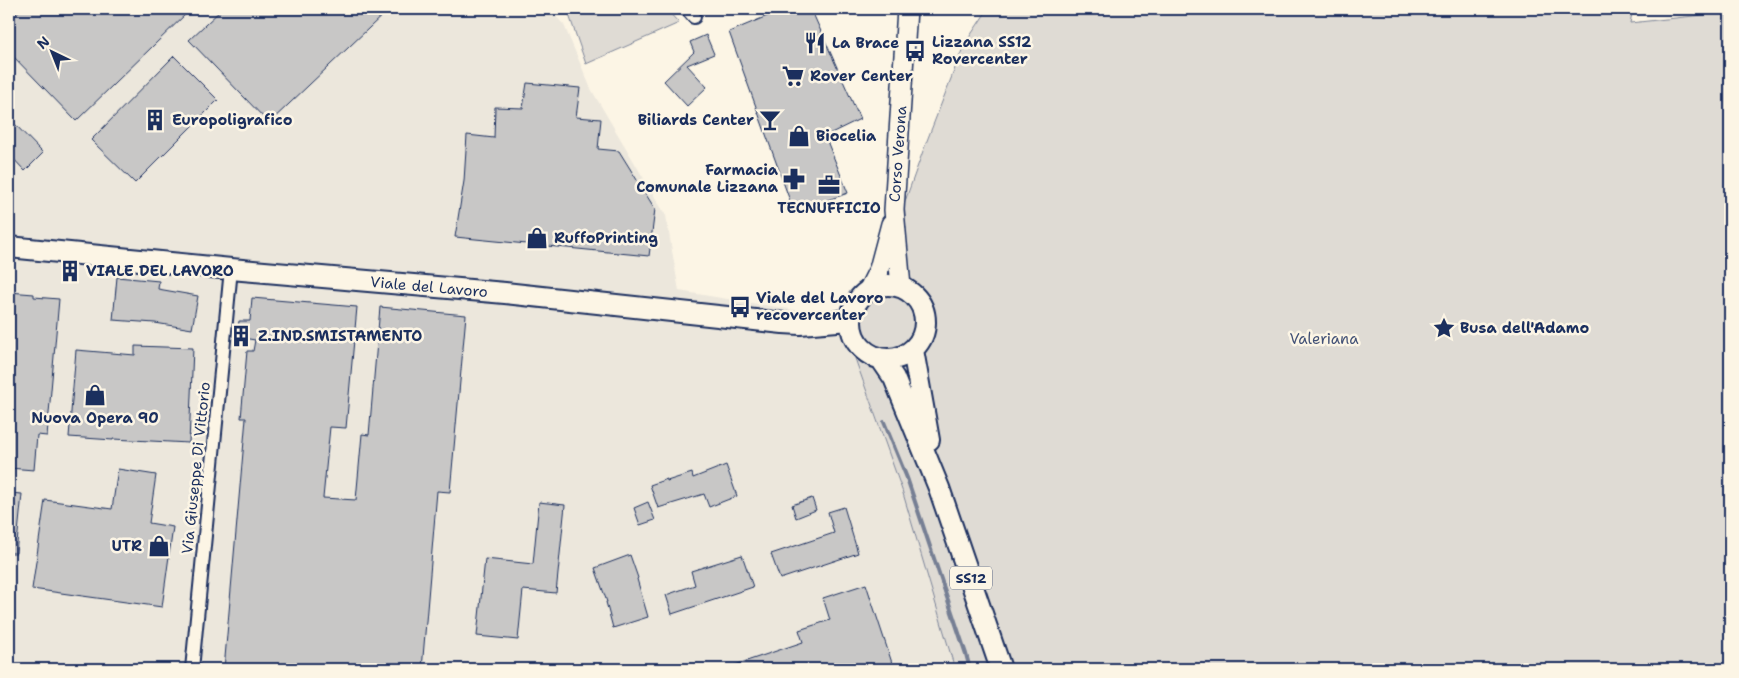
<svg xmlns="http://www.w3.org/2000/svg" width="1739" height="678" font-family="'Shantell Sans',sans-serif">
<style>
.built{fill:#ece7dc}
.green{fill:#dfdbd4;stroke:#7d8599}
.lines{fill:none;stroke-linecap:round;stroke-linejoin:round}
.stream{stroke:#767f94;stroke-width:4}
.building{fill:#c8c7c6;stroke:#1b2f5e}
.minor-casing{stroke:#1b2f5e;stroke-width:16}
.secondary-casing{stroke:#1b2f5e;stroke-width:22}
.primary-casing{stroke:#1b2f5e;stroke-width:24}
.minor{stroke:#fcf5e5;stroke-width:12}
.secondary{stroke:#fcf5e5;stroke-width:19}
.primary{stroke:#fcf5e5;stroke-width:20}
.labels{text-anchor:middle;stroke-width:5;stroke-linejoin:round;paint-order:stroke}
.shield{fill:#fcf5e5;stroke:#5e6a86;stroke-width:1}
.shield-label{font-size:14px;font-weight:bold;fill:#1b2f5e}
.poi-label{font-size:15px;font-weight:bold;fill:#1b2f5e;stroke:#fcf5e5;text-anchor:start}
.street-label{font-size:15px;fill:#1b2f5e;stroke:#fcf5e5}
.park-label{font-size:15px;fill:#425176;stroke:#fcf5e5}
</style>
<rect width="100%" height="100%" fill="#fcf5e5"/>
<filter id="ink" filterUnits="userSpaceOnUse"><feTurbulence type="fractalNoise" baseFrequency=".02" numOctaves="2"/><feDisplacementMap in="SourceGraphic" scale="10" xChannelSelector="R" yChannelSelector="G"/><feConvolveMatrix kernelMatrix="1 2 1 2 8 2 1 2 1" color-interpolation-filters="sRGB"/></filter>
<g filter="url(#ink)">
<!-- built -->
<path class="built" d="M 9,9 L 549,9 L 564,25 L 591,89 L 666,216 L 679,291 L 862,321 L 852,350 L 902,490 L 955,669 L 9,669 Z"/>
<!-- green -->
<path class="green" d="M 567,9 L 666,9 L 679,23 L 586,64 Z
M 988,9 L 1633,9 L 1630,23 L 1730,12 L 1730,669 L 955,669 L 902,490 L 852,350 L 923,151 L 964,45 Z"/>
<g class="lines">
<!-- stream -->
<path class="stream" d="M 884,422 L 907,478 L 966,654 L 970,669"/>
</g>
<!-- building -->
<path class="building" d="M 21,9 L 191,9 L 76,121 L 9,52 L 9,21 Z
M 222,9 L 389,9 L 269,123 L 189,40 Z
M 784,9 L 811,9 L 860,119 L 825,136 L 848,193 L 794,212 L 729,32 Z
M 706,35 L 714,54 L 687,65 L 707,87 L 687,106 L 664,81 L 694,52 L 690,42 Z
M 174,56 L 218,100 L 135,183 L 91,140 Z
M 527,83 L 580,88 L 576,117 L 601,119 L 598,149 L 619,151 L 655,209 L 649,256 L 455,237 L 464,181 L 467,135 L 494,138 L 495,107 L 523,108 Z
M 9,118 L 43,153 L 25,171 L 9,154 Z
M 117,277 L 159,281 L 158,289 L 198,296 L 192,329 L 155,323 L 113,320 Z
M 9,292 L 34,294 L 34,297 L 59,299 L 47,436 L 37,435 L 34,470 L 9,468 Z
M 252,298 L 357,307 L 346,428 L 330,427 L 323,498 L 356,500 L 362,434 L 369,435 L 380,307 L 466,315 L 450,492 L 437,491 L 422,669 L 224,669 L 246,418 L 241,418 L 247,351 L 253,351 L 255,340 L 237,337 L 239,321 L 250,321 Z
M 135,346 L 193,348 L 189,443 L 113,439 L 113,440 L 69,437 L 76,350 L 135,355 Z
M 726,465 L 737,496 L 709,507 L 704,494 L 658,508 L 650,485 L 667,479 L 667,481 L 692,473 L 693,478 Z
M 118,469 L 156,475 L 149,523 L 173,527 L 162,607 L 32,589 L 45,500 L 112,509 Z
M 9,493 L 22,494 L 16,553 L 9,553 Z
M 812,498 L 816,510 L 796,518 L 792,505 Z
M 539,502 L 565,505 L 556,593 L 523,590 L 518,640 L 477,636 L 485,559 L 533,564 Z
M 648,502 L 655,520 L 640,525 L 634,508 Z
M 844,507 L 858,553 L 780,579 L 771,554 L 834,533 L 828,512 Z
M 630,555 L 638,578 L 637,579 L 648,617 L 613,628 L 606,602 L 607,602 L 595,568 Z
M 742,555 L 753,587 L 672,614 L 666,595 L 695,585 L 691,571 Z
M 866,584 L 894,669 L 729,669 L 729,667 L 803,642 L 799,630 L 830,620 L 823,598 Z"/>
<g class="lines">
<!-- minor casing -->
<g class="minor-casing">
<path id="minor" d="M 687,9 L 694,17
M 192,669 L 231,269"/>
</g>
<!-- secondary casing -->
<g class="secondary-casing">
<path id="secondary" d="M 901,287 L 894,210 L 907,9
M 869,289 L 879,269 L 891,224"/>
</g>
<!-- primary casing -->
<g class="primary-casing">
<path id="primary" d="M 9,247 L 231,269 L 505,293 L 783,323 L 800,324 L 850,320
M851 322a37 37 0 1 1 74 0a37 37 0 1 1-74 0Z
M 913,350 L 929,440
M 881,359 L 894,378 L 939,488 L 1001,669"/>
</g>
<!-- minor -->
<use href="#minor" class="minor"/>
<!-- secondary -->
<use href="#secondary" class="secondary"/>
<!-- primary -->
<use href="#primary" class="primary"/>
</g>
</g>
<!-- icons -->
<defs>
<g id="restaurant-bare" transform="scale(1.725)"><path d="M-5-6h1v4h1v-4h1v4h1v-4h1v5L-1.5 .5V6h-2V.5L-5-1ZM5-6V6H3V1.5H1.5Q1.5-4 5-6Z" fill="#1b2f5e" stroke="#fcf5e5" stroke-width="2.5" paint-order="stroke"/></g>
<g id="bus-bare" transform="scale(1.725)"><path d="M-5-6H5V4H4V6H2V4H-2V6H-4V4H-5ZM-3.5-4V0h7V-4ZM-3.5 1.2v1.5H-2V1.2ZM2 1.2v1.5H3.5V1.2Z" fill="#1b2f5e" stroke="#fcf5e5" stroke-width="2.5" paint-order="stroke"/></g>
<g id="supermarket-bare" transform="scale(1.725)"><path d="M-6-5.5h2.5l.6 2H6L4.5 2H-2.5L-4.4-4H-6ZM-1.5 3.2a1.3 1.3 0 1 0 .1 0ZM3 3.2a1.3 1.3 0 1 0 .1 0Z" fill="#1b2f5e" stroke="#fcf5e5" stroke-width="2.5" paint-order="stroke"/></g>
<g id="building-bare" transform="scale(1.725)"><path d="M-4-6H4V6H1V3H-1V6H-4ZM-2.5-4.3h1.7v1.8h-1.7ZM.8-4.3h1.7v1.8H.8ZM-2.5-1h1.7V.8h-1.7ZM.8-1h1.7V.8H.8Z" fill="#1b2f5e" stroke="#fcf5e5" stroke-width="2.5" paint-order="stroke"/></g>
<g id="bar-bare" transform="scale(1.725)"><path d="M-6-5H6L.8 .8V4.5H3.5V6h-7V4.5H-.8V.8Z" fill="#1b2f5e" stroke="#fcf5e5" stroke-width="2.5" paint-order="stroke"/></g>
<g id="shop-bare" transform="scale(1.725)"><path d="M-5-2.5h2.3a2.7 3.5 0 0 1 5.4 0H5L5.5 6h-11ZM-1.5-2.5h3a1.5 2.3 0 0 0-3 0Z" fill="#1b2f5e" stroke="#fcf5e5" stroke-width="2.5" paint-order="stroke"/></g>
<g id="pharmacy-bare" transform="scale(1.725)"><path d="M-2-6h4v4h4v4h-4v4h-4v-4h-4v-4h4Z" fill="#1b2f5e" stroke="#fcf5e5" stroke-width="2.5" paint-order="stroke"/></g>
<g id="office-bare" transform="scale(1.725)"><path d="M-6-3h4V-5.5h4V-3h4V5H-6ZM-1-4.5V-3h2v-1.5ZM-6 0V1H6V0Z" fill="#1b2f5e" stroke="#fcf5e5" stroke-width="2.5" paint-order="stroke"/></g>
<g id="sight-bare" transform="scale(1.725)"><path d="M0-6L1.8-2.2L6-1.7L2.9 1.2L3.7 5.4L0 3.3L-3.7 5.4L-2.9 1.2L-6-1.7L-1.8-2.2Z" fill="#1b2f5e" stroke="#fcf5e5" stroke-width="2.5" paint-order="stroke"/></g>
</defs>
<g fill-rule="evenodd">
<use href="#restaurant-bare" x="815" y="43"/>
<use href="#bus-bare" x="915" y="51"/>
<use href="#supermarket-bare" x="793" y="76"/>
<use href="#building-bare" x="155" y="120"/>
<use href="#bar-bare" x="770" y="120"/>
<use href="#shop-bare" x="799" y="136"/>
<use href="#pharmacy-bare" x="794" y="179"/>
<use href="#office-bare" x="829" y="185"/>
<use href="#shop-bare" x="537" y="238"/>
<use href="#building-bare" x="70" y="271"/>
<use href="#bus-bare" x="740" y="307"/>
<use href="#sight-bare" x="1444" y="328"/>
<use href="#building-bare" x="241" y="336"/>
<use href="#shop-bare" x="95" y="395"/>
<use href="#shop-bare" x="159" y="546"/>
</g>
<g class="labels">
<!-- shield labels -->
<rect class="shield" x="950" y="566.5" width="42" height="23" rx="4"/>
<g class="shield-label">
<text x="971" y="583">SS12</text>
</g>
<!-- poi labels -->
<g class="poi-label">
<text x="932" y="47">Lizzana SS12<tspan x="932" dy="17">Rovercenter</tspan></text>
<text x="832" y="48">La Brace</text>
<text x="810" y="81">Rover Center</text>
<text x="172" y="125">Europoligrafico</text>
<text x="754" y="125" text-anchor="end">Biliards Center</text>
<text x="816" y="141">Biocelia</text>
<text x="778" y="175" text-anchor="end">Farmacia<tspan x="778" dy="17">Comunale Lizzana</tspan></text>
<text x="829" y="213" text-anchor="middle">TECNUFFICIO</text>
<text x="554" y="243">RuffoPrinting</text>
<text x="86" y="276">VIALE DEL LAVORO</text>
<text x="756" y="303">Viale del Lavoro<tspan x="756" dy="17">recovercenter</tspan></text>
<text x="1460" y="333">Busa dell'Adamo</text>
<text x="258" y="341">Z.IND.SMISTAMENTO</text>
<text x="95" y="423" text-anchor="middle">Nuova Opera 90</text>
<text x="142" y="551" text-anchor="end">UTR</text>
</g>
<!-- street labels -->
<g class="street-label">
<text transform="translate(898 154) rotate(-86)" y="5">Corso Verona</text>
<text transform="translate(429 287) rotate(5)" y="5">Viale del Lavoro</text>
<text transform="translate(196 468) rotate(-84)" y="5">Via Giuseppe Di Vittorio</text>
</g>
<!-- park labels -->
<g class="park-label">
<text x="1324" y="344">Valeriana</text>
</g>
</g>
<!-- margin -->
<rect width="1739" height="678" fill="none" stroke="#fcf5e5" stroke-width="30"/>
<rect x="15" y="15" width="1709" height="648" fill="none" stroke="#1b2f5e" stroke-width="2" filter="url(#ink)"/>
<!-- north arrow -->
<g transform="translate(52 52) rotate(317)" stroke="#fcf5e5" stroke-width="4" paint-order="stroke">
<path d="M0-4L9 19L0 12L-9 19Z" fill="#1b2f5e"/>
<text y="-8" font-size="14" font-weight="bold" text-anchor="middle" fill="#1b2f5e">N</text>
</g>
</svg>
